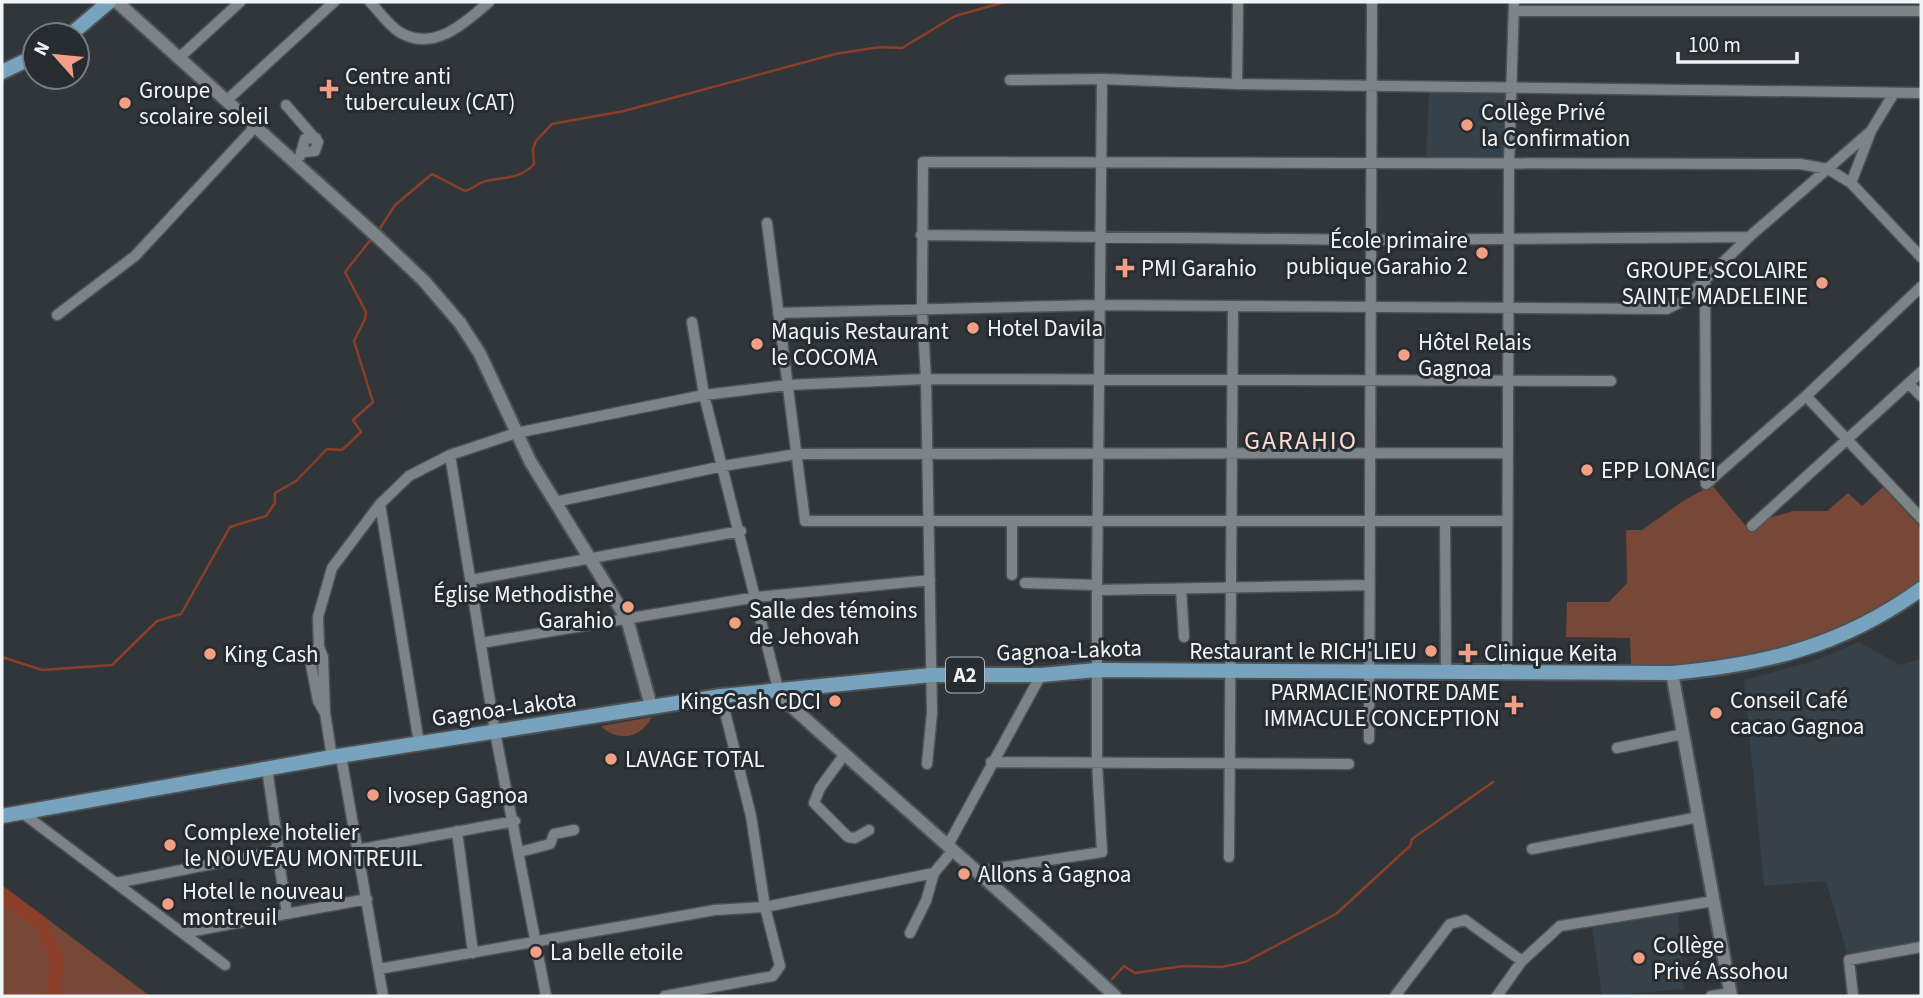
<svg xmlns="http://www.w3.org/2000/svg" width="1923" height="998" font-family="'Source Sans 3',sans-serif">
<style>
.built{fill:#364149}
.green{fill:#774738}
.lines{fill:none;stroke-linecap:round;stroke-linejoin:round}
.stream{stroke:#8b3f28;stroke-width:2.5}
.river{stroke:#8b3f28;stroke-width:14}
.minor-casing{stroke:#4d5254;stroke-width:13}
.tertiary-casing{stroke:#4d5254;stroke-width:16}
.primary-casing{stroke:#4d5254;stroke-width:18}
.minor{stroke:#7d8488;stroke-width:10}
.tertiary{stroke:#7d8488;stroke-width:12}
.primary{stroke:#78a3bf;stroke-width:14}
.poi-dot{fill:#f39f85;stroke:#272c30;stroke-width:2.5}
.labels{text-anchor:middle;stroke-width:6;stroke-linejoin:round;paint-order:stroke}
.shield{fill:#272c30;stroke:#b4b9bb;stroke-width:2}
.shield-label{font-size:21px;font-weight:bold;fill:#f1f5f7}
.poi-label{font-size:23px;fill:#f1f5f7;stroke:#272c30;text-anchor:start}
.street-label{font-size:23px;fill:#f1f5f7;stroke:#272c30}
.quarter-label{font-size:26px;letter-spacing:2px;fill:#fbdad0;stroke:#272c30}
</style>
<rect width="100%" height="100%" fill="#31363a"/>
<!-- built -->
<path class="built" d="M 1507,92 L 1506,159 L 1426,158 L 1429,93 Z
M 1859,642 L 1900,665 L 1921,659 L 1921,941 L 1848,956 L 1826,881 L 1764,886 L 1744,680 L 1811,662 Z
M 1678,912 L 1684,989 L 1602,996 L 1592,927 Z"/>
<!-- green -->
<path class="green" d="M 1712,485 L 1745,525 L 1793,511 L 1827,511 L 1848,493 L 1862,506 L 1883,487 L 1921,528 L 1921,579 C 1837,642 1736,669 1631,664 L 1630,638 L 1566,637 L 1567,602 L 1609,602 L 1627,583 L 1626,530 L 1642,530 L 1683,501 Z
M 652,717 C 641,738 618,743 601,726 Z
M 2,885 L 150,996 L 2,996 Z"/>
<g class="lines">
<!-- stream -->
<path class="stream" d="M 379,230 L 395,205 L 432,174 L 465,191 C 473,189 478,183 486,181 C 504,177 521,179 534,164 L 533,149 L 536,141 L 552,124 L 624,111 L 835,54 L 880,47 L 902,48 L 955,16 L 1005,2
M 2,657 L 42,670 L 112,665 L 157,621 L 181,614 L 230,527 L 266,516 L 275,503 L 275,493 L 296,481 L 327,449 L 342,450 L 361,432 L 353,420 L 373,402 L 354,341 L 365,319 L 366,312 L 345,272 L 372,238
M 1112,979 L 1124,966 L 1135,973 L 1183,966 L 1222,967 L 1245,962 L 1336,914 L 1410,846 L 1412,839 L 1493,782"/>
<!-- river -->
<path class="river" d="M 2,895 L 40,922 L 57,960 L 53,996"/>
<!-- minor casing -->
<g class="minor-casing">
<path id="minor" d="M 370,2 C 379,11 390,27 401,33 C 435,52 466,22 489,2
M 1515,11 L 1921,11
M 179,58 L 240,2
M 1010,80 L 1102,79 L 1237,84 L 1921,93
M 1237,84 L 1238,2
M 226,101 L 334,2
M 286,105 L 318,142 L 315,151 L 303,152
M 300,156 L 305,139 L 316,138
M 1851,183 L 1871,131 L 1894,93
M 767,223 L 805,521 L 1506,521
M 921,235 L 1372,240 L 1749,237
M 1705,280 L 1706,484 L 1806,396 L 1921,287
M 778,313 L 1099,305 L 1667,309 L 1683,301 L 1749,237 L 1871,131
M 57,315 L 135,256 L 254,128
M 692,322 L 704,395 L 778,689
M 1909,384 L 1921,396
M 1806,396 L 1921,518
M 450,455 L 495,732 L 546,996
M 555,502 L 723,466 L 797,454 L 1507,453
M 380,504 L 419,743
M 1012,521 L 1012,575
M 1445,521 L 1446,672
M 1752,526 L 1921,372
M 471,580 L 741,531
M 1025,583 L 1097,585
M 1181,589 L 1184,637
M 1097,590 L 1369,585
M 481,643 L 757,597 L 930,580
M 319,647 L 309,654 L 318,701 L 325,713
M 1507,673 L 1509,163 L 1514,2
M 1369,739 L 1372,2
M 1617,748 L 1683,734
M 844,755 L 820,788 L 814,803 L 848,837 L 855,838 L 869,830
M 341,756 L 383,996
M 332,757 L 325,713 L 323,657 L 319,647 L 318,617 L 332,568 L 380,504 L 409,476 L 450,455 L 516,433 L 704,395 L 787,385 L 926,379 L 1611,381
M 991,762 L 1349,764
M 927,764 L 932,713 L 926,379 L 922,309 L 923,162 L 1800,164 L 1828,169 L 1851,183 L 1921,257
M 21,812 L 225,965
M 457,831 L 473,953
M 948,845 L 1041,675
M 277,849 L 287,914
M 1532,849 L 1699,817
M 357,850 L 515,821
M 520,852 L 550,844 L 554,834 L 574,830
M 1229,857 L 1233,306
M 979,871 L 1102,852 L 1097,762 L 1097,585 L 1102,79
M 116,883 L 273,852 L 278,845 L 267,768
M 183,933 L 367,899
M 910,933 L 926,901 L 934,873
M 379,969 L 715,910 L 765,907 L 934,873 L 953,850
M 665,996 L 773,976 L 780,966 L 765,907 L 751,816 L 721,696
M 1395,996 L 1450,924 L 1465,920 L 1522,961
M 1497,996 L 1522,961 L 1560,926 L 1714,901
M 1711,996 L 1730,993
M 1853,996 L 1849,960 L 1921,947"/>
</g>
<!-- tertiary casing -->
<g class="tertiary-casing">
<path id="tertiary" d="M 117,2 L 381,240 L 424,281 L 460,323 L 480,354 L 530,461 L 627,619 L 651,706
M 1672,673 L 1731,996
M 778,689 L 780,696 C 891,797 1005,894 1115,996"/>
</g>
<!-- primary casing -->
<g class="primary-casing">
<path id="primary" d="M 70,35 L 109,2
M 2,72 L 35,56
M 2,816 L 332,757 L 721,696 L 931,675 L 1041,675 L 1097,670 L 1672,673 C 1767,664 1842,646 1921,589"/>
</g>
<!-- minor -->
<use href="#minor" class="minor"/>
<!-- tertiary -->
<use href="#tertiary" class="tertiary"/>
<!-- primary -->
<use href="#primary" class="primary"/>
</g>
<!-- markers -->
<g class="poi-dot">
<path d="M325.5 78.5h7v7h7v7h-7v7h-7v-7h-7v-7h7z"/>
<circle cx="125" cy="103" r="7"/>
<circle cx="1467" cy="125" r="7"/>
<circle cx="1482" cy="253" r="7"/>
<path d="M1121.5 257.5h7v7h7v7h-7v7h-7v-7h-7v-7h7z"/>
<circle cx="1822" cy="283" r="7"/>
<circle cx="973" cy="328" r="7"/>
<circle cx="757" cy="344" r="7"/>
<circle cx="1404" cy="355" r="7"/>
<circle cx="1587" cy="470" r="7"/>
<circle cx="628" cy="607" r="7"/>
<circle cx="735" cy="623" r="7"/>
<circle cx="1431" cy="651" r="7"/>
<path d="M1464.5 642.5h7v7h7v7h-7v7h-7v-7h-7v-7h7z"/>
<circle cx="210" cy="654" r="7"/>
<circle cx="835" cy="701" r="7"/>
<path d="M1510.5 694.5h7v7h7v7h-7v7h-7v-7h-7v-7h7z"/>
<circle cx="1716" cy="713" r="7"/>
<circle cx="611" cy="759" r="7"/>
<circle cx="373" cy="795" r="7"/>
<circle cx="170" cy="845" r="7"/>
<circle cx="964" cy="874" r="7"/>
<circle cx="168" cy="904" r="7"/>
<circle cx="536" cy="952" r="7"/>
<circle cx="1639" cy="958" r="7"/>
</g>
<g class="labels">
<!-- shield labels -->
<rect class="shield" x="946" y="657.5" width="38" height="35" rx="5"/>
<g class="shield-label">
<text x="965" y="682">A2</text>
</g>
<!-- poi labels -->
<g class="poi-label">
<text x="345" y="84">Centre anti<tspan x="345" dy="26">tuberculeux (CAT)</tspan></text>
<text x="139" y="98">Groupe<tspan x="139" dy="26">scolaire soleil</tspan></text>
<text x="1481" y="120">Collège Privé<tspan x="1481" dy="26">la Confirmation</tspan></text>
<text x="1468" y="248" text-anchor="end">École primaire<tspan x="1468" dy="26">publique Garahio 2</tspan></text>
<text x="1141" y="276">PMI Garahio</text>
<text x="1808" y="278" text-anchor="end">GROUPE SCOLAIRE<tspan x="1808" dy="26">SAINTE MADELEINE</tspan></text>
<text x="987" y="336">Hotel Davila</text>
<text x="771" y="339">Maquis Restaurant<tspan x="771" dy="26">le COCOMA</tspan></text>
<text x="1418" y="350">Hôtel Relais<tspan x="1418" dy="26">Gagnoa</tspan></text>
<text x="1601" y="478">EPP LONACI</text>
<text x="614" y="602" text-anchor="end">Église Methodisthe<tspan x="614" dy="26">Garahio</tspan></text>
<text x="749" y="618">Salle des témoins<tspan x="749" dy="26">de Jehovah</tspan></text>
<text x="1417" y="659" text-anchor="end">Restaurant le RICH'LIEU</text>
<text x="1484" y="661">Clinique Keita</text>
<text x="224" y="662">King Cash</text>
<text x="1500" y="700" text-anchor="end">PARMACIE NOTRE DAME<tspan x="1500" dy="26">IMMACULE CONCEPTION</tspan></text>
<text x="1730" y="708">Conseil Café<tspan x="1730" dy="26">cacao Gagnoa</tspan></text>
<text x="821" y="709" text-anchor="end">KingCash CDCI</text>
<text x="625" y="767">LAVAGE TOTAL</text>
<text x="387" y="803">Ivosep Gagnoa</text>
<text x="184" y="840">Complexe hotelier<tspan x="184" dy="26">le NOUVEAU MONTREUIL</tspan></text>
<text x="978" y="882">Allons à Gagnoa</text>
<text x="182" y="899">Hotel le nouveau<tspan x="182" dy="26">montreuil</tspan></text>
<text x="1653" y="953">Collège<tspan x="1653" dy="26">Privé Assohou</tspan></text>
<text x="550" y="960">La belle etoile</text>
</g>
<!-- street labels -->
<g class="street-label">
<text transform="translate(1069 650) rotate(-2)" y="8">Gagnoa-Lakota</text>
<text transform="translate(504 708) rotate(-8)" y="8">Gagnoa-Lakota</text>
</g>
<!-- quarter labels -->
<g class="quarter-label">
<text x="1301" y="449">GARAHIO</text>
</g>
</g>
<!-- border -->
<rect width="1923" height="998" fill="none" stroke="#f1f5f7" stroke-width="7"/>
<!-- north arrow -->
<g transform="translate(56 56) rotate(297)"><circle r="33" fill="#272c30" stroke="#787c80" stroke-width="2"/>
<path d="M0-5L12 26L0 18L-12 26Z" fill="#f39f85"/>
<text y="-10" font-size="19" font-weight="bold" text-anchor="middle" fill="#f1f5f7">N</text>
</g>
<!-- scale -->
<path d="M1678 52v10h119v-10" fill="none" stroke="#f1f5f7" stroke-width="3.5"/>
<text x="1688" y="52" font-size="21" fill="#f1f5f7" stroke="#272c30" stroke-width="5" paint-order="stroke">100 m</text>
</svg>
